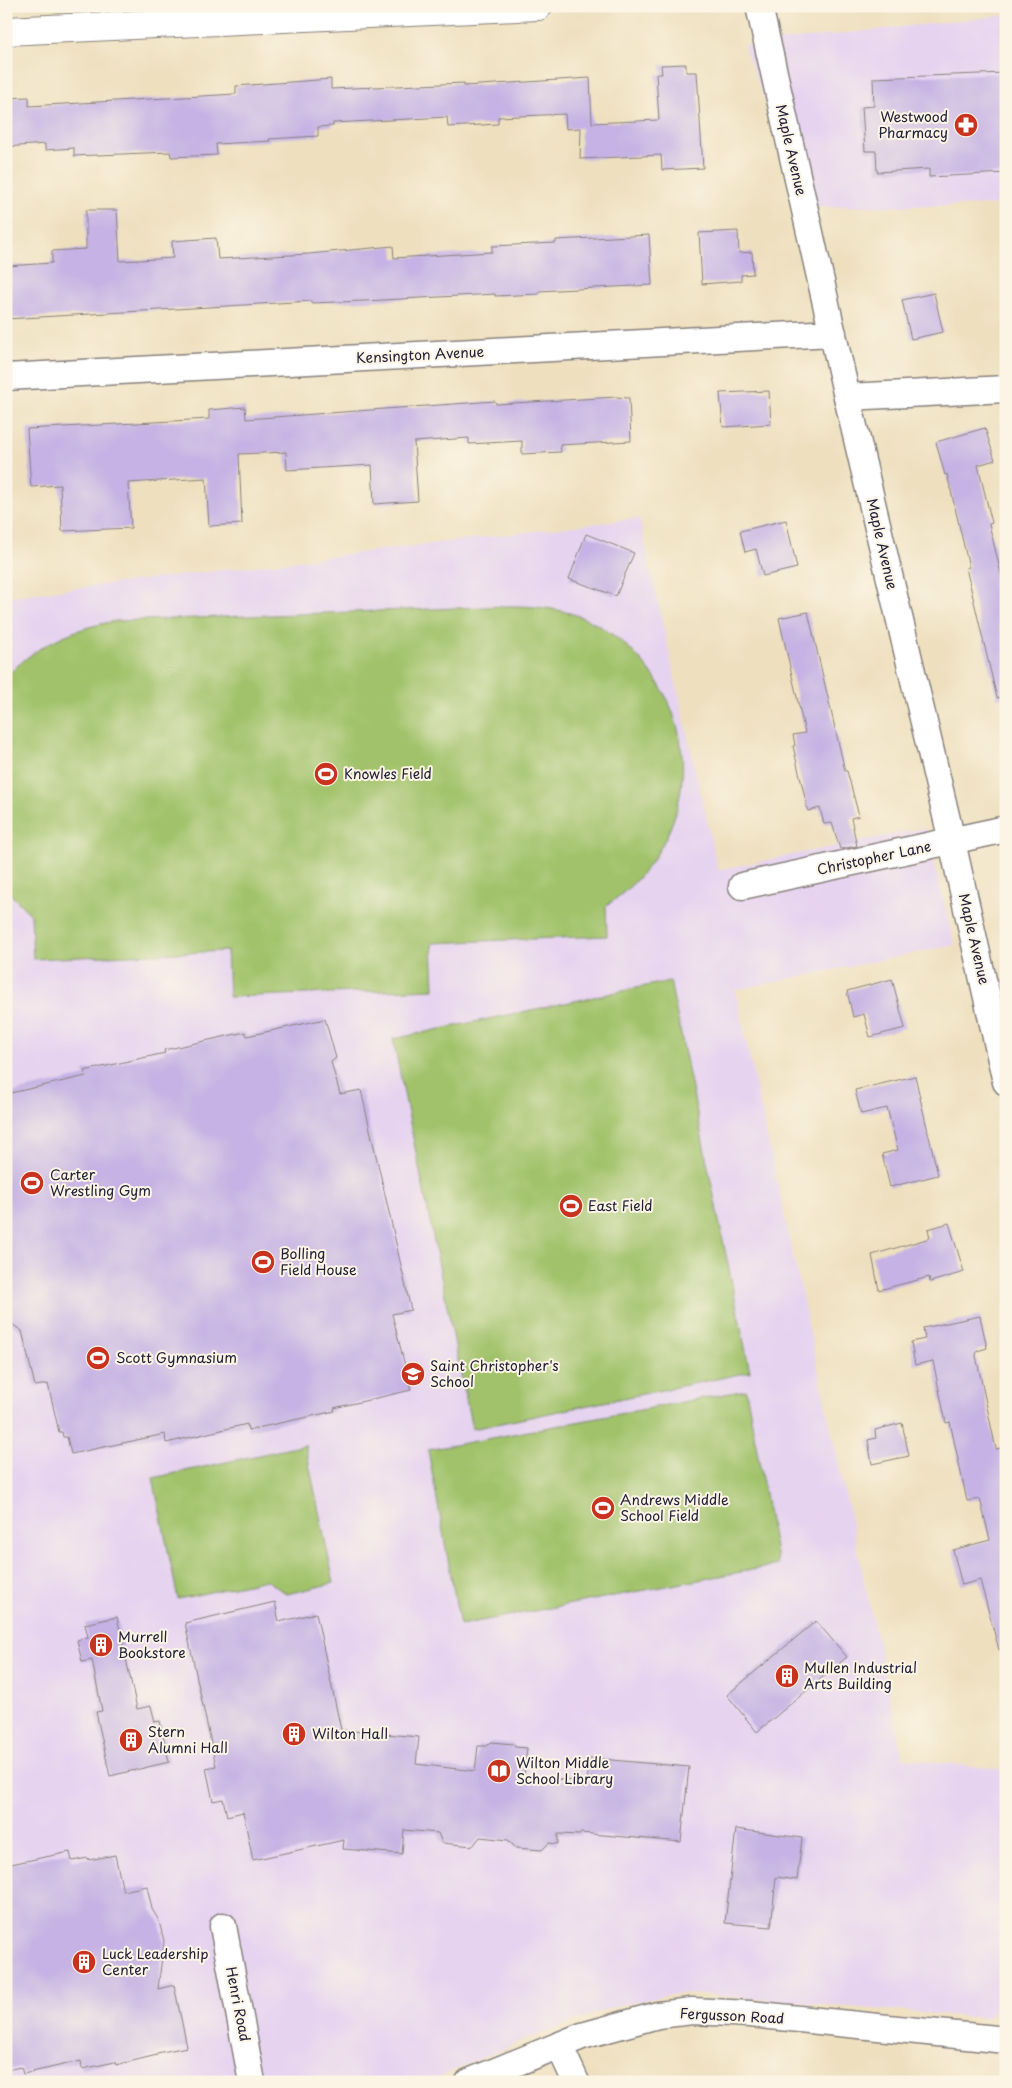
<svg xmlns="http://www.w3.org/2000/svg" width="1012" height="2088" font-family="'Playpen Sans',sans-serif">
<style>
.built{fill:#e6d3f0}
.green{fill:#a1c26b;stroke:#627253}
.building{fill:#c6b2e4}
.lines{fill:none;stroke-linecap:round;stroke-linejoin:round}
.minor-casing{stroke:#88817d;stroke-width:29}
.major-casing{stroke:#88817d;stroke-width:30}
.minor{stroke:#fff;stroke-width:26}
.major{stroke:#fff;stroke-width:28}
.labels{text-anchor:middle;stroke-width:4;stroke-linejoin:round;paint-order:stroke}
.poi-label{font-size:14px;fill:#22223b;stroke:#fcf5e5;text-anchor:start}
.street-label{font-size:14px;fill:#22223b;stroke:#fcf5e5}
</style>
<rect width="100%" height="100%" fill="#fcf5e5"/>
<filter id="ink" filterUnits="userSpaceOnUse"><feTurbulence type="fractalNoise" baseFrequency=".02" numOctaves="2"/><feDisplacementMap in="SourceGraphic" scale="10" xChannelSelector="R" yChannelSelector="G"/><feConvolveMatrix kernelMatrix="1 2 1 2 8 2 1 2 1" color-interpolation-filters="sRGB"/></filter>
<filter id="wash" filterUnits="userSpaceOnUse"><feTurbulence type="fractalNoise" baseFrequency=".0096" numOctaves="4" result="noise"/><feDisplacementMap in="SourceGraphic" scale="20" xChannelSelector="R" yChannelSelector="G"/><feGaussianBlur stdDeviation="1.12" result="paint"/><feColorMatrix in="noise" values="0 0 0 0 0 0 0 0 0 0 0 0 0 0 0 0 0 1.4 0 .05"/><feComposite in="paint" operator="in"/></filter>
<g filter="url(#wash)">
<rect width="100%" height="100%" fill="#eee0bf"/>
<!-- built -->
<path class="built" d="M 1006,15 L 1006,205 L 808,207 L 743,45 Z
M 639,518 L 718,870 L 925,828 L 955,945 L 735,990 L 903,1758 L 1006,1770 L 1006,1997 L 986,2018 L 680,1993 L 615,2006 L 527,2039 L 426,2082 L 6,2082 L 6,597 Z"/>
<!-- green -->
<path class="green" d="M 508,606 C 535,606 562,608 586,619 C 604,627 621,640 635,654 C 711,731 692,847 606,906 L 607,936 L 432,943 L 434,989 L 229,997 L 227,951 L 33,959 L 31,915 L 6,890 L 6,677 C 37,644 73,628 117,621 Z
M 670,981 L 750,1372 L 472,1429 L 393,1039 Z
M 746,1390 L 778,1565 L 460,1625 L 428,1450 Z
M 305,1445 L 334,1583 L 287,1594 L 266,1580 L 178,1599 L 153,1478 Z"/>
<g id="blocks">
<!-- building -->
<path class="building" d="M 686,64 L 686,72 L 697,72 L 703,168 L 662,170 L 661,155 L 580,159 L 581,128 L 566,129 L 565,114 L 498,117 L 498,124 L 448,127 L 447,117 L 333,123 L 333,126 L 318,127 L 318,136 L 269,139 L 270,141 L 216,144 L 217,155 L 171,157 L 170,152 L 74,156 L 74,148 L 45,150 L 45,144 L 6,147 L 6,98 L 29,97 L 29,106 L 236,94 L 236,86 L 331,79 L 331,89 L 464,83 L 464,86 L 590,78 L 592,123 L 659,120 L 656,74 L 662,74 L 661,65 Z
M 1006,73 L 1006,173 L 929,177 L 929,169 L 877,172 L 876,151 L 865,151 L 862,107 L 874,106 L 873,78 Z
M 86,210 L 117,210 L 120,261 L 173,258 L 172,241 L 216,238 L 218,259 L 309,254 L 393,246 L 394,258 L 492,252 L 492,246 L 556,243 L 556,240 L 649,235 L 652,285 L 539,291 L 539,294 L 495,296 L 495,294 L 364,301 L 311,303 L 311,301 L 6,319 L 6,266 L 52,263 L 52,251 L 86,249 Z
M 738,231 L 739,253 L 752,252 L 753,274 L 741,275 L 741,281 L 702,284 L 699,233 Z
M 934,293 L 943,332 L 911,339 L 902,300 Z
M 769,391 L 771,424 L 723,427 L 720,393 Z
M 616,397 L 629,398 L 631,441 L 560,445 L 561,452 L 522,454 L 522,441 L 469,444 L 469,438 L 414,442 L 418,501 L 374,504 L 372,465 L 287,470 L 286,452 L 239,454 L 242,524 L 209,526 L 206,478 L 128,483 L 131,528 L 62,531 L 60,485 L 31,487 L 27,429 L 209,419 L 209,410 L 245,407 L 246,419 L 495,401 L 496,404 Z
M 985,428 L 995,460 L 978,465 L 992,523 L 989,524 L 1006,594 L 1006,697 L 997,698 L 966,568 L 969,567 L 947,474 L 945,475 L 936,442 Z
M 786,520 L 797,568 L 763,576 L 756,549 L 745,552 L 740,531 Z
M 586,534 L 634,553 L 616,596 L 569,579 Z
M 808,612 L 845,771 L 847,771 L 859,816 L 851,818 L 857,846 L 840,849 L 832,823 L 824,824 L 820,808 L 808,811 L 793,746 L 795,745 L 793,735 L 805,733 L 779,618 Z
M 892,979 L 905,1028 L 870,1037 L 864,1014 L 853,1017 L 847,991 Z
M 325,1019 L 336,1058 L 331,1062 L 340,1094 L 361,1090 L 391,1221 L 411,1310 L 392,1314 L 411,1390 L 334,1408 L 335,1411 L 248,1430 L 247,1424 L 166,1443 L 165,1434 L 71,1454 L 67,1437 L 63,1437 L 62,1432 L 59,1432 L 48,1384 L 35,1386 L 22,1331 L 6,1320 L 6,1094 L 86,1076 L 84,1071 L 165,1053 L 164,1050 L 245,1032 L 247,1036 Z
M 915,1076 L 938,1175 L 890,1187 L 882,1154 L 898,1150 L 887,1108 L 861,1114 L 855,1090 Z
M 949,1223 L 964,1272 L 930,1282 L 929,1277 L 879,1290 L 872,1255 L 930,1238 L 928,1229 Z
M 980,1316 L 987,1348 L 977,1351 L 976,1356 L 996,1449 L 1001,1448 L 1006,1468 L 1006,1649 L 999,1650 L 980,1580 L 962,1585 L 953,1550 L 990,1540 L 980,1499 L 967,1501 L 950,1422 L 946,1423 L 933,1361 L 915,1365 L 911,1342 L 925,1339 L 923,1328 Z
M 902,1423 L 909,1456 L 872,1464 L 868,1440 L 876,1438 L 875,1430 Z
M 275,1602 L 279,1622 L 316,1613 L 341,1730 L 419,1737 L 416,1764 L 475,1771 L 478,1746 L 487,1746 L 491,1742 L 513,1744 L 515,1747 L 527,1748 L 524,1776 L 587,1782 L 590,1758 L 689,1767 L 681,1842 L 581,1833 L 579,1835 L 558,1834 L 558,1844 L 549,1843 L 542,1850 L 516,1848 L 508,1840 L 480,1837 L 473,1846 L 442,1843 L 438,1833 L 404,1830 L 402,1854 L 343,1849 L 344,1840 L 253,1860 L 243,1812 L 227,1816 L 223,1799 L 213,1801 L 206,1768 L 216,1766 L 185,1623 Z
M 117,1617 L 137,1709 L 151,1706 L 155,1722 L 160,1721 L 169,1762 L 110,1776 L 96,1712 L 102,1711 L 92,1660 L 82,1662 L 77,1640 L 88,1637 L 85,1624 Z
M 816,1621 L 847,1657 L 757,1732 L 727,1695 Z
M 736,1829 L 802,1838 L 797,1880 L 776,1877 L 771,1927 L 725,1923 Z
M 70,1852 L 72,1861 L 88,1858 L 89,1860 L 115,1855 L 123,1891 L 147,1886 L 152,1909 L 159,1921 L 164,1941 L 158,1989 L 174,1985 L 187,2047 L 157,2053 L 157,2055 L 116,2065 L 115,2062 L 82,2069 L 81,2061 L 23,2074 L 21,2067 L 6,2070 L 6,1865 Z"/>
</g>
</g>
<g filter="url(#ink)">
<use href="#blocks" fill-opacity="0" stroke="#88817d" stroke-width="1"/>
<g class="lines">
<!-- minor casing -->
<g class="minor-casing">
<path id="minor" d="M 759,6 L 847,397 L 948,824 L 1006,1082
M 6,377 L 833,333
M 847,397 L 1006,389
M 742,886 L 1006,829
M 223,1926 L 252,2082
M 559,2045 L 576,2082
M 469,2082 L 582,2036 L 658,2015 L 692,2011 L 750,2014 L 1006,2040"/>
</g>
<!-- major casing -->
<g class="major-casing">
<path id="major" d="M 6,31 L 538,6"/>
</g>
<!-- minor -->
<use href="#minor" class="minor"/>
<!-- major -->
<use href="#major" class="major"/>
</g>
</g>
<!-- icons -->
<defs>
<g id="pharmacy-disc" transform="scale(1.25)"><circle r="9.5" fill="#c8321e" stroke="#fcf5e5"/><path d="M-2-6h4v4h4v4h-4v4h-4v-4h-4v-4h4Z" fill="#fff"/></g>
<g id="stadium-disc" transform="scale(1.25)"><circle r="9.5" fill="#c8321e" stroke="#fcf5e5"/><path d="M0-5a6.5 5 0 1 0 0 10a6.5 5 0 1 0 0-10ZM-3.5-1.8h7v3.6h-7Z" fill="#fff"/></g>
<g id="school-disc" transform="scale(1.25)"><circle r="9.5" fill="#c8321e" stroke="#fcf5e5"/><path d="M0-5L7-2L0 1L-7-2ZM-4 1L0 2.5L4 1V4Q0 6-4 4Z" fill="#fff"/></g>
<g id="building-disc" transform="scale(1.25)"><circle r="9.5" fill="#c8321e" stroke="#fcf5e5"/><path d="M-4-6H4V6H1V3H-1V6H-4ZM-2.5-4.3h1.7v1.8h-1.7ZM.8-4.3h1.7v1.8H.8ZM-2.5-1h1.7V.8h-1.7ZM.8-1h1.7V.8H.8Z" fill="#fff"/></g>
<g id="library-disc" transform="scale(1.25)"><circle r="9.5" fill="#c8321e" stroke="#fcf5e5"/><path d="M-6-4Q-3-5.5-.7-3.5V5Q-3 3-6 4ZM6-4Q3-5.5 .7-3.5V5Q3 3 6 4Z" fill="#fff"/></g>
</defs>
<g fill-rule="evenodd">
<use href="#pharmacy-disc" x="966" y="125"/>
<use href="#stadium-disc" x="326" y="774"/>
<use href="#stadium-disc" x="32" y="1183"/>
<use href="#stadium-disc" x="571" y="1206"/>
<use href="#stadium-disc" x="263" y="1262"/>
<use href="#stadium-disc" x="98" y="1358"/>
<use href="#school-disc" x="413" y="1374"/>
<use href="#stadium-disc" x="603" y="1508"/>
<use href="#building-disc" x="101" y="1645"/>
<use href="#building-disc" x="787" y="1676"/>
<use href="#building-disc" x="294" y="1734"/>
<use href="#building-disc" x="131" y="1740"/>
<use href="#library-disc" x="499" y="1771"/>
<use href="#building-disc" x="84" y="1962"/>
</g>
<g class="labels">
<!-- poi labels -->
<g class="poi-label">
<text x="948" y="122" text-anchor="end">Westwood<tspan x="948" dy="16">Pharmacy</tspan></text>
<text x="344" y="779">Knowles Field</text>
<text x="50" y="1180">Carter<tspan x="50" dy="16">Wrestling Gym</tspan></text>
<text x="588" y="1211">East Field</text>
<text x="280" y="1259">Bolling<tspan x="280" dy="16">Field House</tspan></text>
<text x="116" y="1363">Scott Gymnasium</text>
<text x="430" y="1371">Saint Christopher's<tspan x="430" dy="16">School</tspan></text>
<text x="620" y="1505">Andrews Middle<tspan x="620" dy="16">School Field</tspan></text>
<text x="118" y="1642">Murrell<tspan x="118" dy="16">Bookstore</tspan></text>
<text x="804" y="1673">Mullen Industrial<tspan x="804" dy="16">Arts Building</tspan></text>
<text x="148" y="1737">Stern<tspan x="148" dy="16">Alumni Hall</tspan></text>
<text x="312" y="1739">Wilton Hall</text>
<text x="516" y="1768">Wilton Middle<tspan x="516" dy="16">School Library</tspan></text>
<text x="102" y="1959">Luck Leadership<tspan x="102" dy="16">Center</tspan></text>
</g>
<!-- street labels -->
<g class="street-label">
<text transform="translate(791 150) rotate(77)" y="5">Maple Avenue</text>
<text transform="translate(420 355) rotate(-3)" y="5">Kensington Avenue</text>
<text transform="translate(882 544) rotate(77)" y="5">Maple Avenue</text>
<text transform="translate(874 858) rotate(-12)" y="5">Christopher Lane</text>
<text transform="translate(974 939) rotate(77)" y="5">Maple Avenue</text>
<text transform="translate(238 2004) rotate(79)" y="5">Henri Road</text>
<text transform="translate(732 2016) rotate(3)" y="5">Fergusson Road</text>
</g>
</g>
<!-- margin -->
<rect width="1012" height="2088" fill="none" stroke="#fcf5e5" stroke-width="25"/>
</svg>
